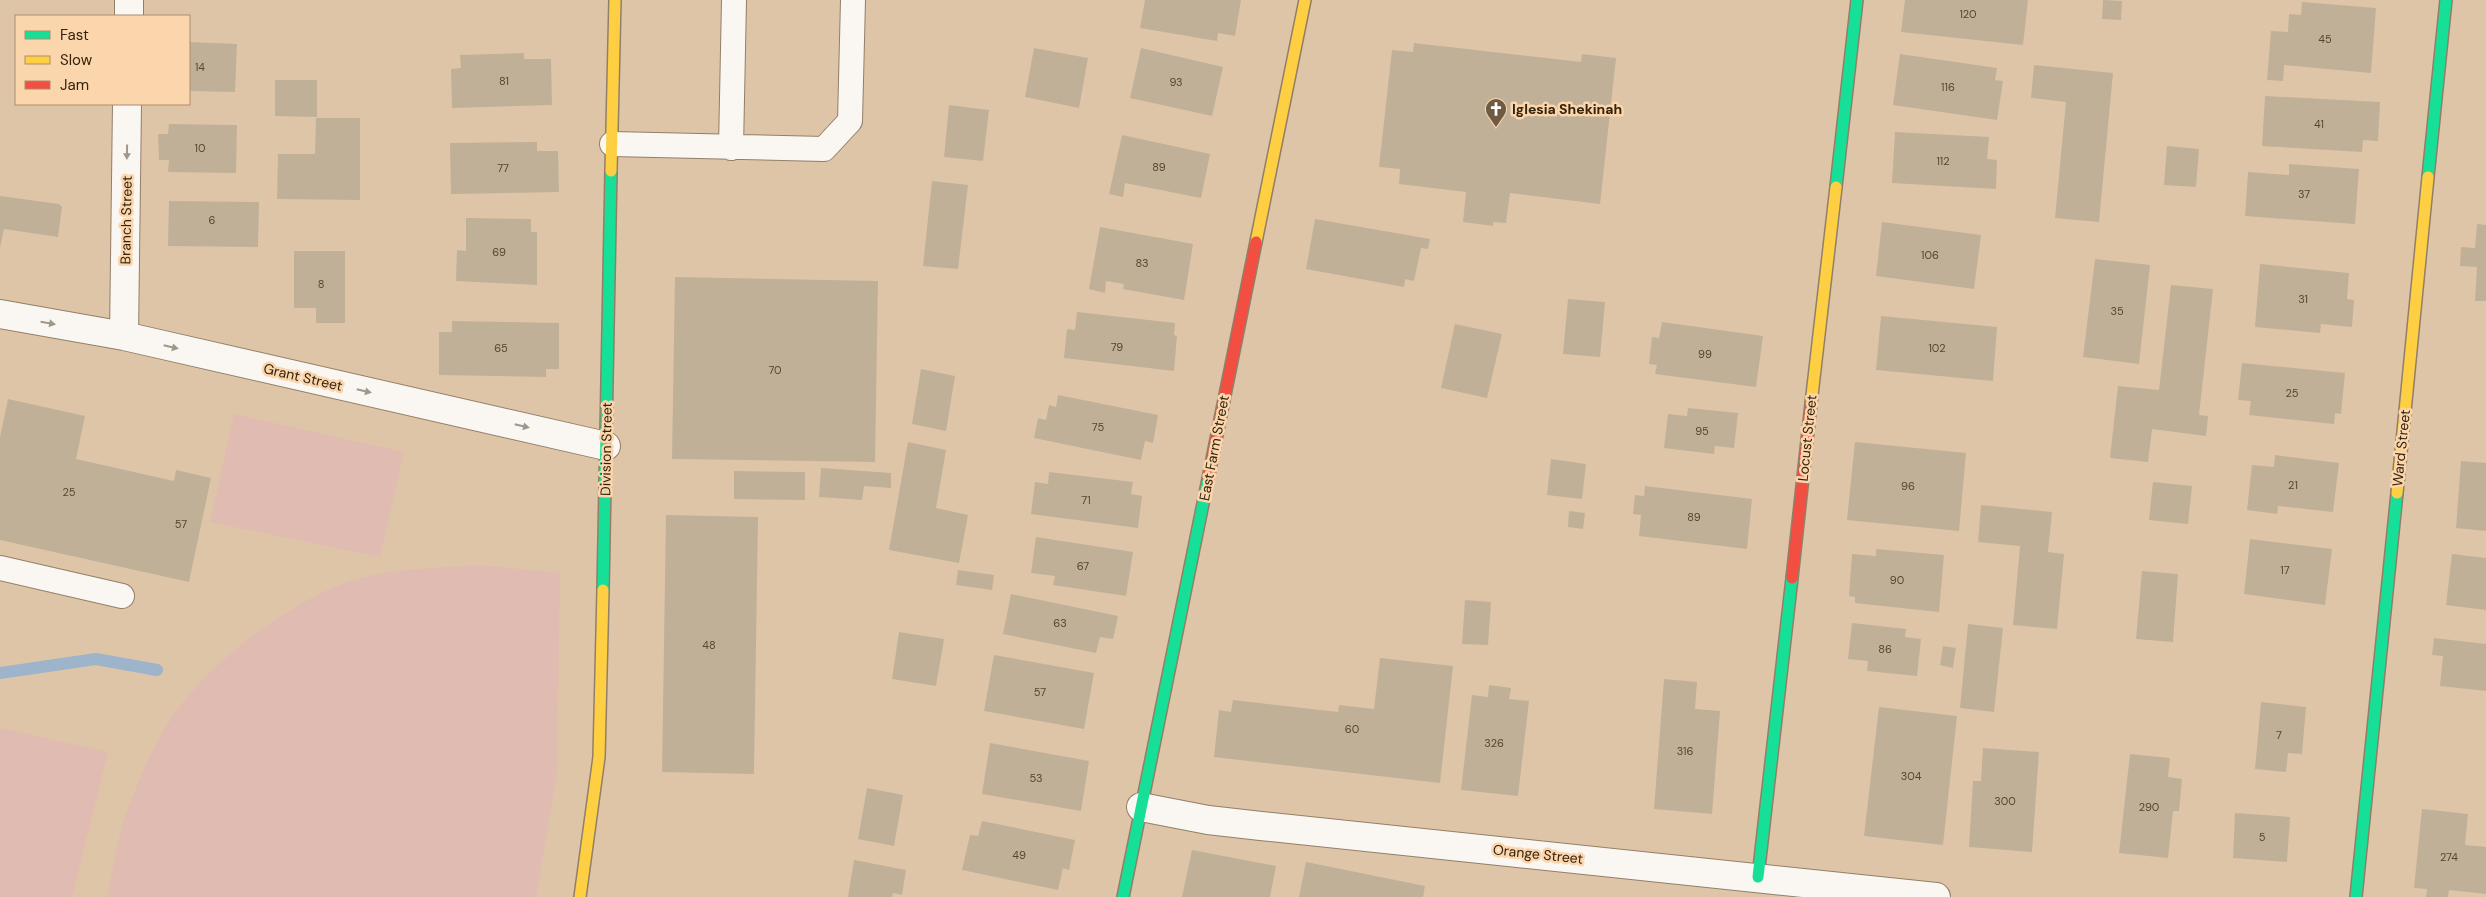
<svg xmlns="http://www.w3.org/2000/svg" width="2486" height="897" font-family="'DM Sans',sans-serif">
<style>
.green{fill:#e0bbb1}
.lines{fill:none;stroke-linecap:round;stroke-linejoin:round}
.stream{stroke:#9db4cb;stroke-width:12}
.building{fill:#c0b098}
.lane-casing{stroke:#927f68;stroke-width:26}
.street-casing{stroke:#927f68;stroke-width:30}
.fast-casing{stroke:#927f68;stroke-width:14}
.slow-casing{stroke:#927f68;stroke-width:14}
.jam-casing{stroke:#927f68;stroke-width:14}
.lane{stroke:#faf6f2;stroke-width:24}
.street{stroke:#faf6f2;stroke-width:28}
.fast{stroke:#16e098;stroke-width:11}
.slow{stroke:#ffcf43;stroke-width:11}
.jam{stroke:#f24e42;stroke-width:11}
.oneway{fill:#a0978a}
.labels{text-anchor:middle;stroke-width:5;stroke-linejoin:round;paint-order:stroke}
.number-label{font-size:11px;fill:#56462f}
.poi-label{font-size:14px;font-weight:bold;fill:#33220c;stroke:#fbd5ac;text-anchor:start}
.street-label{font-size:14px;fill:#33220c;stroke:#fbd5ac}
</style>
<rect width="100%" height="100%" fill="#dfc5a8"/>
<!-- green -->
<path class="green" d="M 234,414 L 404,452 L 380,557 L 210,522 Z
M 481,565 L 560,573 L 557,772 L 536,897 L 107,897 C 114,868 117,836 128,809 C 139,777 154,745 172,717 C 210,661 293,598 357,579 C 396,568 441,568 481,565 Z
M 0,728 L 108,752 L 72,897 L 0,897 Z"/>
<g class="lines">
<!-- stream -->
<path class="stream" d="M 0,673 L 96,659 L 157,670"/>
</g>
<!-- building -->
<path class="building" d="M 1145,0 L 1241,0 L 1235,36 L 1218,33 L 1217,41 L 1140,28 Z
M 1905,0 L 2028,0 L 2023,45 L 1901,32 Z
M 2103,0 L 2122,1 L 2121,20 L 2102,19 Z
M 2302,2 L 2376,8 L 2371,73 L 2284,65 L 2283,81 L 2267,80 L 2271,31 L 2288,32 L 2289,14 L 2301,15 Z
M 189,42 L 237,44 L 235,92 L 189,91 Z
M 1414,43 L 1581,62 L 1582,54 L 1616,58 L 1600,204 L 1510,193 L 1506,223 L 1493,222 L 1493,226 L 1463,222 L 1466,192 L 1399,184 L 1400,169 L 1379,167 L 1392,50 L 1413,52 Z
M 1034,48 L 1088,58 L 1079,108 L 1025,97 Z
M 1141,48 L 1223,67 L 1212,116 L 1130,98 Z
M 524,53 L 524,59 L 551,59 L 552,105 L 452,108 L 451,69 L 461,68 L 460,55 Z
M 1900,54 L 1997,68 L 1995,80 L 2003,81 L 1997,120 L 1893,105 Z
M 2034,65 L 2113,73 L 2099,222 L 2055,218 L 2066,102 L 2031,98 Z
M 275,80 L 317,80 L 317,117 L 275,116 Z
M 2265,96 L 2380,102 L 2378,141 L 2363,140 L 2362,152 L 2262,146 Z
M 949,105 L 989,110 L 983,161 L 944,157 Z
M 316,118 L 360,118 L 360,200 L 277,199 L 278,154 L 315,154 Z
M 169,124 L 237,125 L 236,173 L 168,172 L 169,160 L 159,160 L 158,134 L 168,134 Z
M 1895,132 L 1989,137 L 1987,159 L 1997,160 L 1996,189 L 1892,183 Z
M 1122,135 L 1210,154 L 1201,198 L 1125,183 L 1123,197 L 1109,194 Z
M 537,142 L 537,151 L 558,151 L 559,192 L 451,194 L 450,143 Z
M 2167,146 L 2199,149 L 2196,187 L 2164,185 Z
M 2289,164 L 2359,169 L 2355,224 L 2245,216 L 2248,172 L 2289,175 Z
M 932,181 L 968,185 L 958,269 L 923,266 Z
M 0,196 L 59,204 L 62,207 L 58,237 L 4,229 L 0,248 Z
M 169,201 L 259,202 L 258,247 L 168,246 Z
M 466,218 L 531,219 L 531,232 L 537,232 L 537,285 L 456,281 L 457,250 L 466,251 Z
M 1315,219 L 1430,239 L 1428,249 L 1421,248 L 1414,281 L 1405,279 L 1404,287 L 1306,269 Z
M 1882,222 L 1981,235 L 1974,289 L 1876,276 Z
M 2477,224 L 2486,225 L 2486,301 L 2475,301 L 2477,267 L 2460,266 L 2461,247 L 2475,248 Z
M 1100,227 L 1193,244 L 1184,300 L 1123,289 L 1124,284 L 1106,281 L 1105,293 L 1089,289 Z
M 294,251 L 345,251 L 345,323 L 316,323 L 316,308 L 294,308 Z
M 2095,259 L 2150,265 L 2139,364 L 2083,357 Z
M 2260,264 L 2349,273 L 2347,299 L 2354,300 L 2352,327 L 2321,324 L 2320,333 L 2255,327 Z
M 675,277 L 878,281 L 875,462 L 672,459 Z
M 2171,285 L 2213,289 L 2199,415 L 2208,416 L 2206,436 L 2152,429 L 2148,462 L 2110,458 L 2118,386 L 2159,390 Z
M 1568,299 L 1605,302 L 1600,357 L 1563,354 Z
M 1077,312 L 1175,323 L 1174,335 L 1177,336 L 1174,371 L 1064,358 L 1067,329 L 1075,330 Z
M 1881,316 L 1997,327 L 1993,381 L 1876,370 Z
M 452,321 L 559,323 L 559,369 L 546,369 L 546,377 L 439,375 L 439,332 L 452,332 Z
M 1662,322 L 1763,336 L 1756,387 L 1655,374 L 1657,365 L 1649,364 L 1652,337 L 1659,338 Z
M 1455,324 L 1502,334 L 1487,398 L 1441,388 Z
M 2242,363 L 2345,373 L 2341,414 L 2335,413 L 2334,424 L 2249,415 L 2251,401 L 2238,400 Z
M 921,369 L 955,376 L 946,431 L 912,424 Z
M 1058,395 L 1158,415 L 1153,443 L 1145,441 L 1141,460 L 1034,438 L 1038,418 L 1046,420 L 1049,405 L 1056,407 Z
M 8,399 L 85,416 L 76,459 L 174,481 L 176,470 L 211,478 L 189,582 L 0,540 L 0,437 Z
M 1688,408 L 1738,413 L 1734,448 L 1715,446 L 1714,454 L 1664,448 L 1668,414 L 1687,416 Z
M 908,442 L 946,450 L 936,508 L 968,515 L 959,563 L 889,550 Z
M 1855,442 L 1966,453 L 1959,531 L 1847,520 Z
M 2275,455 L 2339,463 L 2333,512 L 2278,506 L 2277,514 L 2247,510 L 2252,465 L 2274,467 Z
M 1551,459 L 1586,464 L 1582,499 L 1547,495 Z
M 2461,461 L 2486,463 L 2486,531 L 2456,528 Z
M 821,468 L 891,473 L 891,488 L 864,486 L 862,500 L 819,497 Z
M 734,471 L 805,472 L 805,500 L 734,499 Z
M 1049,472 L 1133,482 L 1131,494 L 1142,496 L 1138,528 L 1031,514 L 1035,482 L 1048,484 Z
M 2153,482 L 2192,486 L 2188,524 L 2149,520 Z
M 1645,486 L 1752,499 L 1747,549 L 1639,536 L 1641,515 L 1633,514 L 1635,495 L 1644,496 Z
M 1981,505 L 2052,512 L 2048,552 L 2064,554 L 2057,629 L 2013,625 L 2020,546 L 1978,542 Z
M 1569,511 L 1585,513 L 1583,529 L 1568,527 Z
M 666,515 L 758,517 L 754,774 L 662,772 Z
M 1036,537 L 1133,552 L 1126,596 L 1053,585 L 1055,576 L 1031,573 Z
M 2250,539 L 2332,549 L 2325,605 L 2244,594 Z
M 1876,549 L 1944,555 L 1939,612 L 1855,603 L 1855,597 L 1849,596 L 1852,554 L 1876,556 Z
M 2452,554 L 2486,558 L 2486,610 L 2446,605 Z
M 958,570 L 994,575 L 992,590 L 956,585 Z
M 2142,571 L 2178,574 L 2173,642 L 2136,639 Z
M 1011,594 L 1118,616 L 1113,639 L 1100,637 L 1096,653 L 1003,634 Z
M 1465,600 L 1491,602 L 1488,645 L 1462,644 Z
M 1852,623 L 1906,629 L 1905,637 L 1921,639 L 1917,676 L 1867,671 L 1868,661 L 1848,659 Z
M 1968,624 L 2003,628 L 1994,712 L 1960,708 Z
M 899,632 L 944,639 L 936,686 L 892,679 Z
M 2434,638 L 2486,644 L 2486,691 L 2440,686 L 2443,656 L 2432,655 Z
M 1943,646 L 1956,648 L 1953,668 L 1940,665 Z
M 994,655 L 1094,673 L 1084,729 L 984,711 Z
M 1380,658 L 1453,666 L 1440,783 L 1214,757 L 1219,710 L 1231,712 L 1233,700 L 1338,712 L 1339,705 L 1374,709 Z
M 1664,679 L 1697,682 L 1695,709 L 1720,711 L 1712,814 L 1654,809 Z
M 1489,685 L 1511,688 L 1509,699 L 1529,701 L 1518,796 L 1461,790 L 1472,695 L 1488,697 Z
M 2261,702 L 2306,707 L 2302,754 L 2288,753 L 2286,772 L 2255,769 Z
M 1879,707 L 1957,716 L 1943,845 L 1864,836 Z
M 990,743 L 1089,761 L 1081,811 L 982,794 Z
M 1983,748 L 2039,752 L 2032,852 L 1969,847 L 1973,781 L 1981,781 Z
M 2130,754 L 2170,758 L 2168,777 L 2182,779 L 2179,811 L 2173,811 L 2168,858 L 2119,853 Z
M 867,788 L 903,795 L 894,846 L 858,839 Z
M 2422,809 L 2468,814 L 2465,845 L 2486,847 L 2486,894 L 2449,890 L 2448,897 L 2426,897 L 2427,889 L 2414,888 Z
M 2235,813 L 2290,817 L 2287,862 L 2233,858 Z
M 982,821 L 1075,840 L 1069,870 L 1063,868 L 1058,890 L 962,870 L 970,835 L 978,836 Z
M 1192,850 L 1276,866 L 1270,897 L 1182,897 Z
M 854,860 L 906,870 L 902,895 L 893,893 L 892,897 L 848,897 Z
M 1306,862 L 1425,886 L 1423,897 L 1299,897 Z"/>
<g class="lines">
<!-- lane casing -->
<g class="lane-casing">
<path id="lane" d="M 612,144 L 824,149 L 850,121 L 853,0
M 731,148 L 734,0
M 0,568 L 122,596"/>
</g>
<!-- street casing -->
<g class="street-casing">
<path id="street" d="M 129,16 L 129,0
M 0,314 L 124,336 L 606,446
M 124,336 L 127,104
M 1141,807 L 1208,820 L 1261,826 L 1936,897"/>
</g>
<!-- fast casing -->
<g class="fast-casing">
<path id="fast" d="M 2428,177 L 2446,0
M 1836,187 L 1857,0
M 603,590 L 611,171
M 1758,877 L 1792,578
M 1123,897 L 1208,479
M 2356,897 L 2397,493"/>
</g>
<!-- slow casing -->
<g class="slow-casing">
<path id="slow" d="M 611,171 L 615,0
M 1256,242 L 1305,0
M 1811,404 L 1836,187
M 2397,493 L 2428,177
M 580,897 L 599,757 L 603,590"/>
</g>
<!-- jam casing -->
<g class="jam-casing">
<path id="jam" d="M 1208,479 L 1256,242
M 1792,578 L 1811,404"/>
</g>
<!-- lane -->
<use href="#lane" class="lane"/>
<!-- street -->
<use href="#street" class="street"/>
<!-- fast -->
<use href="#fast" class="fast"/>
<!-- slow -->
<use href="#slow" class="slow"/>
<!-- jam -->
<use href="#jam" class="jam"/>
</g>
<!-- one-way arrows -->
<defs><path id="oneway-solid" d="M-6-.8H1V-3.2L6.5 0L1 3.2V.8H-6Z" transform="scale(1.25)"/></defs>
<g class="oneway">
<use href="#oneway-solid" transform="translate(127 152) rotate(91)"/>
<use href="#oneway-solid" transform="translate(48 323) rotate(10)"/>
<use href="#oneway-solid" transform="translate(171 347) rotate(13)"/>
<use href="#oneway-solid" transform="translate(364 391) rotate(13)"/>
<use href="#oneway-solid" transform="translate(522 426) rotate(13)"/>
</g>
<!-- icons -->
<defs>
<g id="church-pin" transform="scale(1.125)"><path d="M0 17L-7.5 6A9.5 9.5 0 1 1 7.5 6Z" fill="#6f5b43" stroke="#fbd5ac"/><path d="M-1.2-6h2.4v3.5h3.3v2.4h-3.3V6h-2.4V-.1h-3.3v-2.4h3.3Z" fill="#fff"/></g>
</defs>
<g fill-rule="evenodd">
<use href="#church-pin" x="1496" y="109"/>
</g>
<g class="labels">
<!-- number labels -->
<g class="number-label">
<text x="1968" y="18">120</text>
<text x="2325" y="43">45</text>
<text x="200" y="71">14</text>
<text x="504" y="85">81</text>
<text x="1176" y="86">93</text>
<text x="1948" y="91">116</text>
<text x="2319" y="128">41</text>
<text x="200" y="152">10</text>
<text x="1943" y="165">112</text>
<text x="1159" y="171">89</text>
<text x="503" y="172">77</text>
<text x="2304" y="198">37</text>
<text x="212" y="224">6</text>
<text x="499" y="256">69</text>
<text x="1930" y="259">106</text>
<text x="1142" y="267">83</text>
<text x="321" y="288">8</text>
<text x="2303" y="303">31</text>
<text x="2117" y="315">35</text>
<text x="1117" y="351">79</text>
<text x="501" y="352">65</text>
<text x="1937" y="352">102</text>
<text x="1705" y="358">99</text>
<text x="775" y="374">70</text>
<text x="2292" y="397">25</text>
<text x="1098" y="431">75</text>
<text x="1702" y="435">95</text>
<text x="2293" y="489">21</text>
<text x="1908" y="490">96</text>
<text x="69" y="496">25</text>
<text x="1086" y="504">71</text>
<text x="1694" y="521">89</text>
<text x="181" y="528">57</text>
<text x="1083" y="570">67</text>
<text x="2285" y="574">17</text>
<text x="1897" y="584">90</text>
<text x="1060" y="627">63</text>
<text x="709" y="649">48</text>
<text x="1885" y="653">86</text>
<text x="1040" y="696">57</text>
<text x="1352" y="733">60</text>
<text x="2279" y="739">7</text>
<text x="1494" y="747">326</text>
<text x="1685" y="755">316</text>
<text x="1911" y="780">304</text>
<text x="1036" y="782">53</text>
<text x="2005" y="805">300</text>
<text x="2149" y="811">290</text>
<text x="2262" y="841">5</text>
<text x="1019" y="859">49</text>
<text x="2449" y="861">274</text>
</g>
<!-- poi labels -->
<g class="poi-label">
<text x="1512" y="114">Iglesia Shekinah</text>
</g>
<!-- street labels -->
<g class="street-label">
<text transform="translate(126 220) rotate(-89)" y="5">Branch Street</text>
<text transform="translate(303 377) rotate(13)" y="5">Grant Street</text>
<text transform="translate(1807 438) rotate(-84)" y="5">Locust Street</text>
<text transform="translate(1214 448) rotate(-79)" y="5">East Farm Street</text>
<text transform="translate(2401 448) rotate(-84)" y="5">Ward Street</text>
<text transform="translate(606 449) rotate(-89)" y="5">Division Street</text>
<text transform="translate(1538 854) rotate(6)" y="5">Orange Street</text>
</g>
</g>
<!-- legend -->
<rect x="15" y="15" width="175" height="90" fill="#fbd5ac" stroke="#ab8d6c"/>
<rect x="25" y="31" width="25" height="8" fill="#16e098" stroke="#ab8d6c"/>
<text x="60" y="40" font-size="15" fill="#33220c">Fast</text>
<rect x="25" y="56" width="25" height="8" fill="#ffcf43" stroke="#ab8d6c"/>
<text x="60" y="65" font-size="15" fill="#33220c">Slow</text>
<rect x="25" y="81" width="25" height="8" fill="#f24e42" stroke="#ab8d6c"/>
<text x="60" y="90" font-size="15" fill="#33220c">Jam</text>
</svg>
